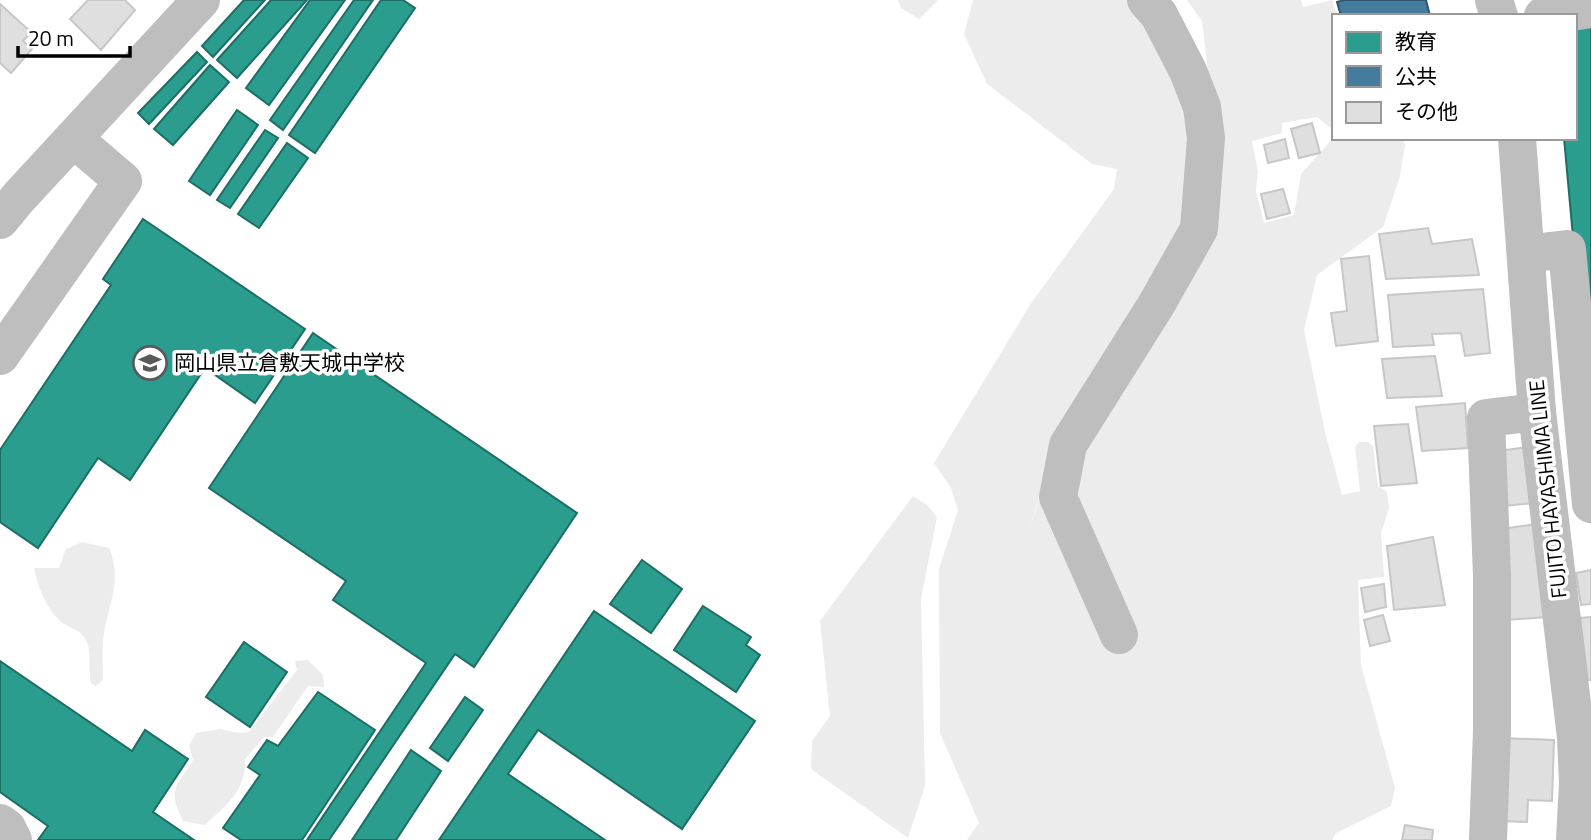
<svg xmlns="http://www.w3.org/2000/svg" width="1591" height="840" font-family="'Titillium Web','Noto Sans JP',sans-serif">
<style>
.green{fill:#ececec}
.schools{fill:#2a9d8f;stroke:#1d6e64;stroke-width:2}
.public{fill:#457b9d;stroke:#30566e;stroke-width:2}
.building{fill:#dfdfdf;stroke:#c7c7c7;stroke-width:2}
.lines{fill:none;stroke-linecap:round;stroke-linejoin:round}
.minor{stroke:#bebebe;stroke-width:38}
.major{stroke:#bebebe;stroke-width:38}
.labels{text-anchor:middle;stroke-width:7;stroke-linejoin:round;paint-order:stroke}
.poi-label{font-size:21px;fill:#000;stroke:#fff;text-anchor:start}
.street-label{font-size:21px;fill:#000;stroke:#fff}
</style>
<rect width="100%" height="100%" fill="#fff"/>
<!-- green -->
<path class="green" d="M 898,0 L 938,0 L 919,19 L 901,8 Z
M 973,0 L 1134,0 L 1150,21 L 1186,86 L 1197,119 L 1198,141 L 1188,226 L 1058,438 L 1029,529 L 1041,494 L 1079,446 L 1157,324 L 1209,226 L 1214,122 L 1202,21 L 1187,0 L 1301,0 L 1303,7 L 1332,0 L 1337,16 L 1334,16 L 1334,131 L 1317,117 L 1282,123 L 1282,133 L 1252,141 L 1258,172 L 1256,191 L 1264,223 L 1294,215 L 1301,174 L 1333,138 L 1402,138 L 1405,145 L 1400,176 L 1383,227 L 1317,275 L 1304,330 L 1325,432 L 1342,495 L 1360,491 L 1355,447 L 1359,442 L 1368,442 L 1373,446 L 1378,486 L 1387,492 L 1389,508 L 1381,533 L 1384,577 L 1358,580 L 1361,665 L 1395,788 L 1391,806 L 1336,833 L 1332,840 L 967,840 L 979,823 L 940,733 L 939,569 L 958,510 L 951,488 L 934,463 L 1030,305 L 1114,189 L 1117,169 L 1092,164 L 987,84 L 964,34 Z
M 913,496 L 927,505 L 937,517 L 921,599 L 925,786 L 908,838 L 811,769 L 812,741 L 830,716 L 820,621 Z
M 82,542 L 109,548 C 124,584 106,606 103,641 C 102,654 103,667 103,680 L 96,686 L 91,683 C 89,674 90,650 88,645 C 83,629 70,629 60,621 C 45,606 38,588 34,568 L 59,568 L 66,549 Z
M 308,660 L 323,675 L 324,687 L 308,686 L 273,737 L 264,737 L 245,759 C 247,790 225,807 204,825 L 183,821 C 167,789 176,788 193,760 L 189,746 L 196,733 L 220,729 L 239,733 L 249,732 L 297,670 L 295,661 Z"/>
<!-- schools -->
<path class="schools" d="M 244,0 L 265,0 L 213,57 L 202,46 Z
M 271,0 L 307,0 L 237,78 L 217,60 Z
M 310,0 L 345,0 L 269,105 L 246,88 Z
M 354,0 L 373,0 L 283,130 L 270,120 Z
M 381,0 L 403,0 L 415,8 L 315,153 L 289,135 Z
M 1591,25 L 1591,434 L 1564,138 L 1575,138 L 1575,26 Z
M 197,52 L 207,62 L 149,124 L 138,113 Z
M 210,65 L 229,82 L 173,145 L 154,129 Z
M 237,110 L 258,125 L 210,195 L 189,181 Z
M 265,130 L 278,138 L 230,208 L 217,200 Z
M 287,143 L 308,158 L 259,228 L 238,214 Z
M 143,219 L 305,329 L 255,403 L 205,368 L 130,480 L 98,458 L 38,548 L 0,522 L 0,450 L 111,285 L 103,279 Z
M 313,333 L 577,513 L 474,667 L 455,654 L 329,840 L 307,840 L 426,663 L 333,600 L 346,581 L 209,488 Z
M 642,560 L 682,589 L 651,633 L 610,604 Z
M 703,606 L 751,637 L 746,645 L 760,655 L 736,692 L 674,650 Z
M 594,611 L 755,721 L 682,829 L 538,730 L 508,774 L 605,840 L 439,840 Z
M 244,642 L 287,672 L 250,727 L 206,697 Z
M 0,661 L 132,751 L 145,730 L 188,759 L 153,812 L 194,840 L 38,840 L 48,826 L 0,792 Z
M 318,692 L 375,730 L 302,840 L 241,840 L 223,828 L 260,775 L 248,767 L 267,740 L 278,746 Z
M 465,697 L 483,710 L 448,761 L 430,748 Z
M 411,750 L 441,771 L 396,840 L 352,840 Z"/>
<!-- public -->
<path class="public" d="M 1344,0 L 1426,0 L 1430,16 L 1341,16 L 1337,2 Z"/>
<!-- building -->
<path class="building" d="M 88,0 L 125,0 L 135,10 L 101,50 L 70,19 Z
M 0,4 L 31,32 L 23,41 L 32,49 L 11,73 L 0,63 Z
M 1312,123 L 1320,153 L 1299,158 L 1291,129 Z
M 1285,139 L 1289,158 L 1268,163 L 1264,145 Z
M 1283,189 L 1290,213 L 1267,219 L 1261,194 Z
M 1428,228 L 1432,244 L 1472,239 L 1479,275 L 1386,279 L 1379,234 Z
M 1369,256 L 1378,341 L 1336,346 L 1331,313 L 1347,311 L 1341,259 Z
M 1483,289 L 1490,353 L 1465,356 L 1461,333 L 1432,334 L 1434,345 L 1393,347 L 1388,295 Z
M 1435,356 L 1442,396 L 1387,398 L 1382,359 Z
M 1465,403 L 1468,448 L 1422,451 L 1416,407 Z
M 1408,424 L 1417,483 L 1381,486 L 1374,426 Z
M 1529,447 L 1534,503 L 1504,506 L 1497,451 Z
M 1538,524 L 1547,617 L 1505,620 L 1500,529 Z
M 1433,537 L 1445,605 L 1394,610 L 1387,546 Z
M 1591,570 L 1591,604 L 1581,605 L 1576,573 Z
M 1384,584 L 1386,607 L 1365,612 L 1361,588 Z
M 1383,615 L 1390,641 L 1370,646 L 1364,620 Z
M 1591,617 L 1591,680 L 1588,680 L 1580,618 Z
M 1503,738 L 1554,740 L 1552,801 L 1528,800 L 1527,822 L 1500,821 Z
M 1405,825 L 1433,830 L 1432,840 L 1402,840 Z"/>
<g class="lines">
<!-- minor -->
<path class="minor" d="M 1543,16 L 1591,9
M 0,220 L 19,197 L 201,0
M 1526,254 L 1567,249 L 1591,504
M 0,356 L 123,181 L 74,139
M 1119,635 L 1058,497 L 1068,445 L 1156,305 L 1199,229 L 1206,138 L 1202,107 L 1188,71 L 1159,15 L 1146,0
M 0,823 L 7,828 L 13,840
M 1488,840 L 1492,731 L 1492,576 L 1486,418 L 1537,412"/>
<!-- major -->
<path class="major" d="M 1494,0 L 1499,16
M 1517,138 L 1537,412 L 1576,737 L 1578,783 L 1575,840"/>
</g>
<!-- icons -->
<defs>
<g id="school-ring" transform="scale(1.75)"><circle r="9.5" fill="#fff" stroke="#595959" stroke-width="1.5"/><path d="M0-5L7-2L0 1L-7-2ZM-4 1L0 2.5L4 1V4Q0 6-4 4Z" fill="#595959"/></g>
</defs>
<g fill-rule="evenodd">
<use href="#school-ring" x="150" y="363"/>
</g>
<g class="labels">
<!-- poi labels -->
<g class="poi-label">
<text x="174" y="370">岡山県立倉敷天城中学校</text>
</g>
<!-- street labels -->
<g class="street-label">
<text transform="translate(1548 489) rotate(-96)" y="7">FUJITO HAYASHIMA LINE</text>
</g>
</g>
<!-- legend -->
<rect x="1332" y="14" width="245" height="126" fill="#ffffff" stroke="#999999" stroke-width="2"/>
<rect x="1346" y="32" width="35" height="21" fill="#2a9d8f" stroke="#999999" stroke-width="2"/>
<text x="1395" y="49" font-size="21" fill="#000000">教育</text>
<rect x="1346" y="66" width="35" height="21" fill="#457b9d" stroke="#999999" stroke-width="2"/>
<text x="1395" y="84" font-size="21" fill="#000000">公共</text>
<rect x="1346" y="102" width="35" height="21" fill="#dfdfdf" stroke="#999999" stroke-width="2"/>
<text x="1395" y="119" font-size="21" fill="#000000">その他</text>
<!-- scale -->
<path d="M18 46v10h112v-10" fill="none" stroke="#000000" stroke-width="3.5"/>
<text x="28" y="46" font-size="21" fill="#000000" stroke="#ffffff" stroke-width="5" paint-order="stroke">20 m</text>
</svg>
